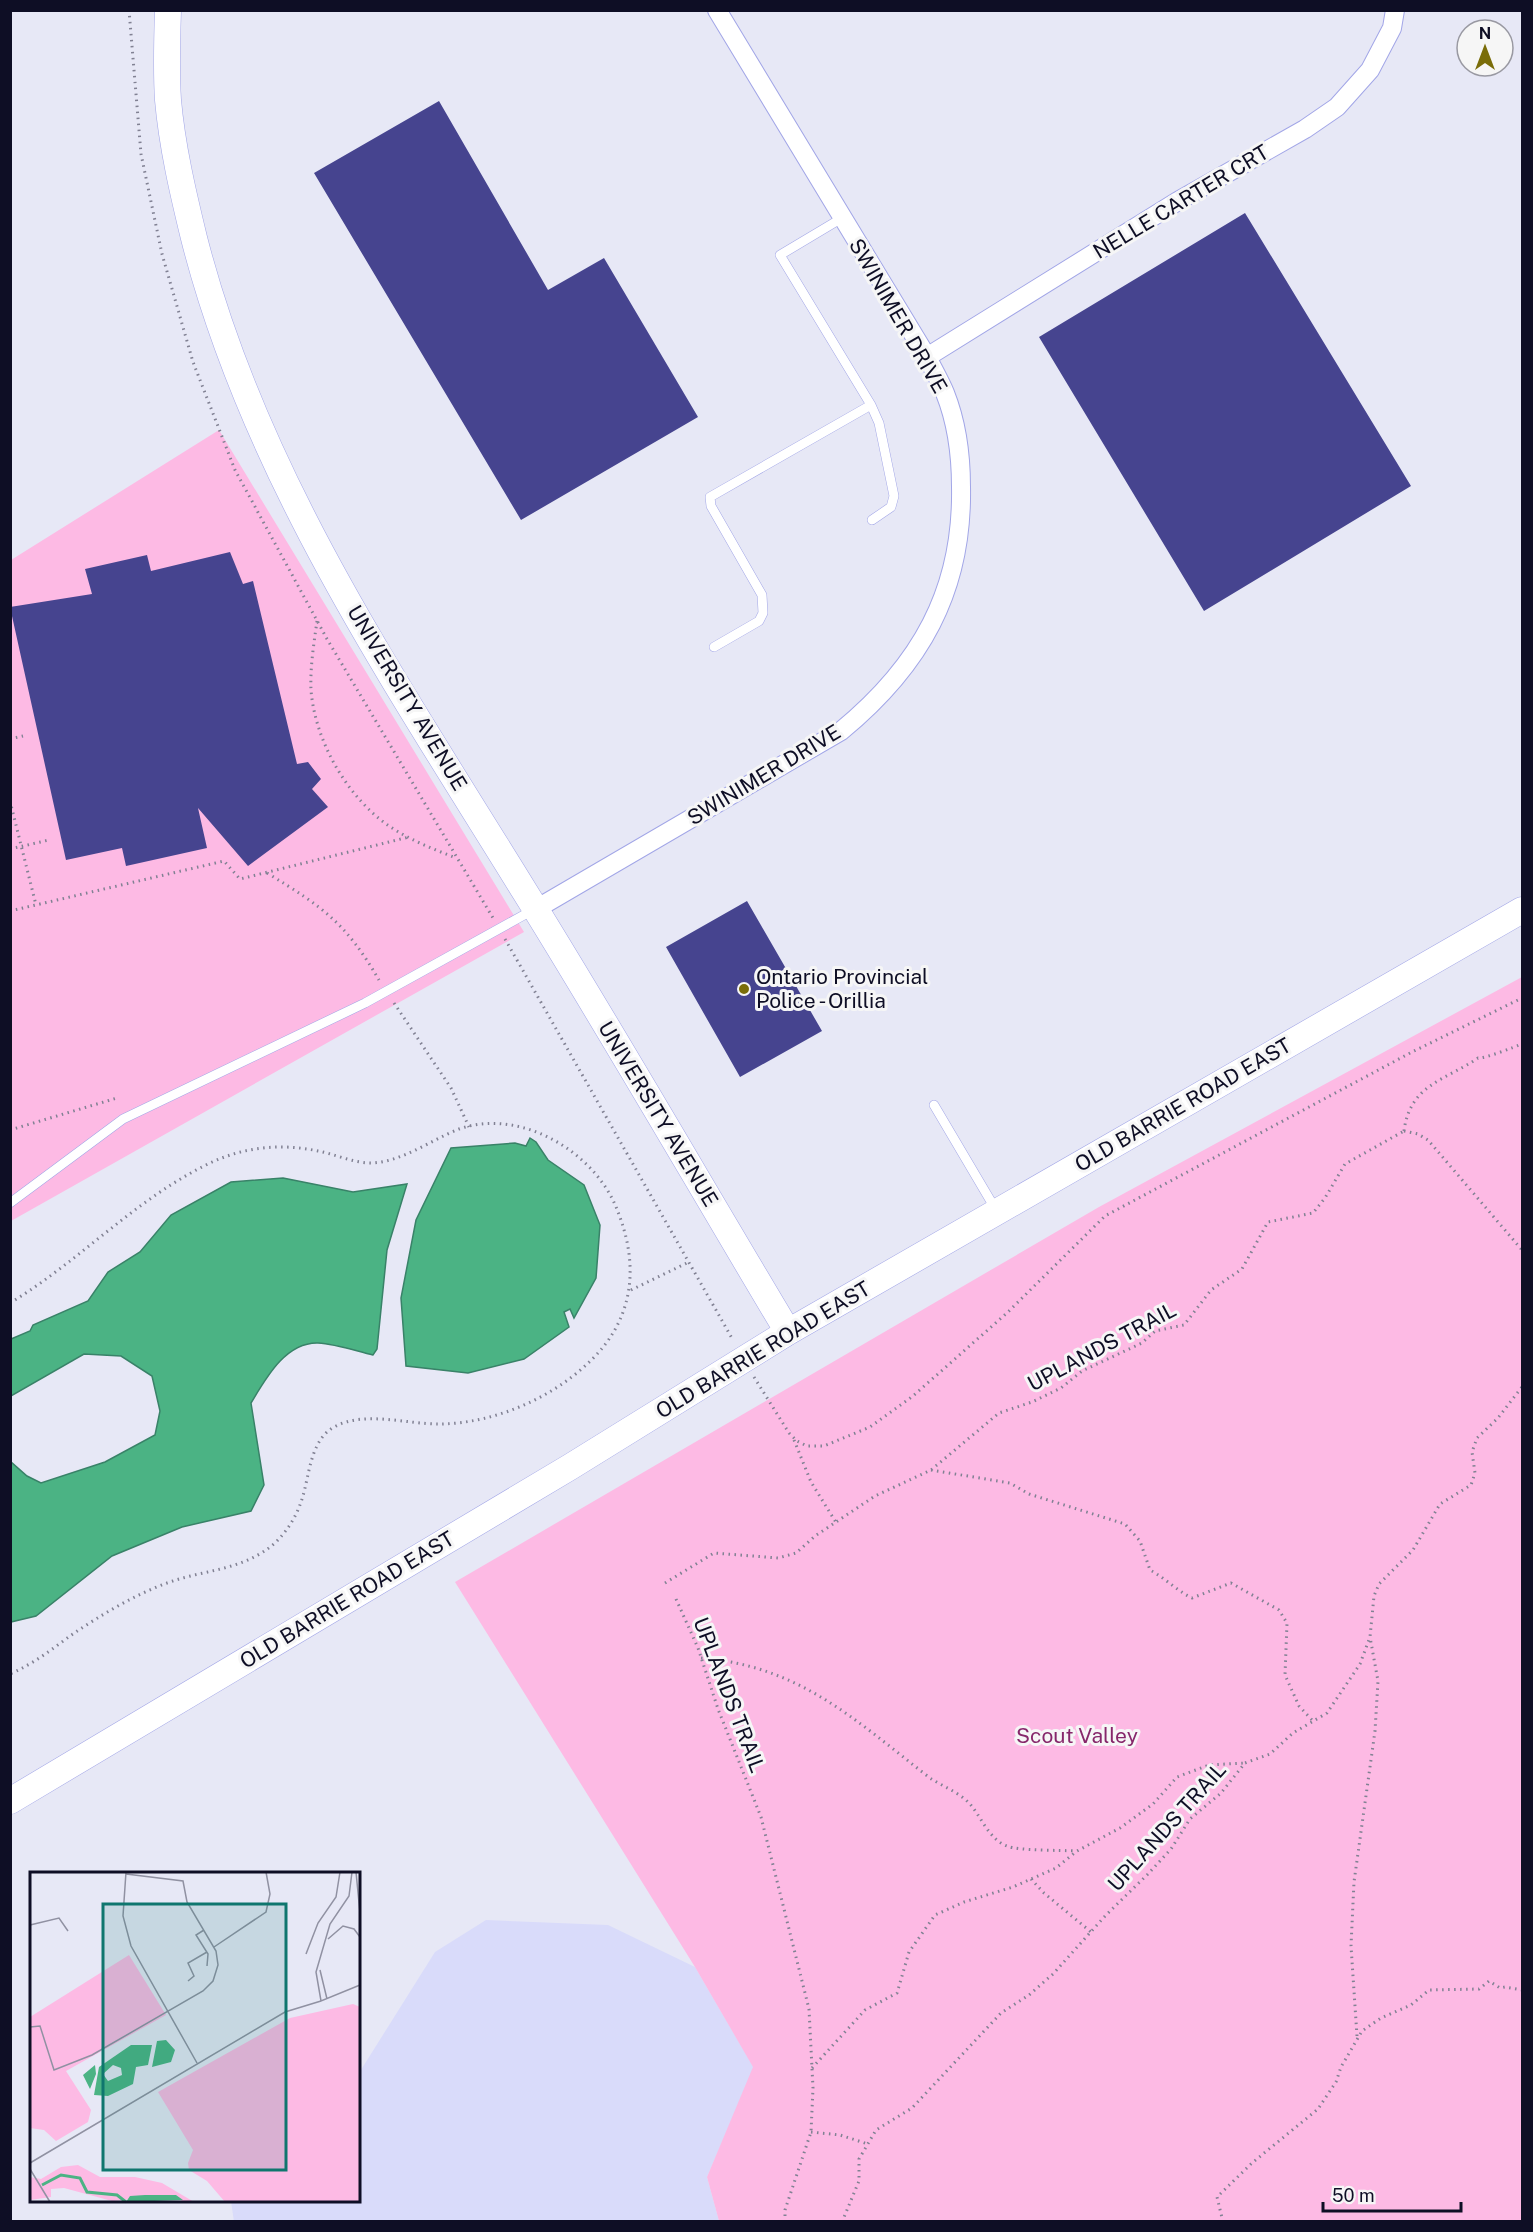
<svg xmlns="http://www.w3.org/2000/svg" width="1533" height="2232" font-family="'Public Sans',sans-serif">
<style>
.built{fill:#d9dbfa}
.green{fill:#fdbae4}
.water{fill:#4bb384;stroke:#398268;stroke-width:1.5}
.building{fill:#46448f}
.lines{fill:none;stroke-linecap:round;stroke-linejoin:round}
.lane-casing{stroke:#a2a6e7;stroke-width:10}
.street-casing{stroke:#a2a6e7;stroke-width:20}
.secondary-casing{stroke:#a2a6e7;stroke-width:27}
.path{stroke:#818193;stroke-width:3;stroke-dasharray:1.5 4.5;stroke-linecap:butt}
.lane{stroke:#fff;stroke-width:9}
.street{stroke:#fff;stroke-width:18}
.secondary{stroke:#fff;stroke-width:26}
.poi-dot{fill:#7a6d09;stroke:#f6f6f6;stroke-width:2}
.labels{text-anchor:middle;stroke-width:6;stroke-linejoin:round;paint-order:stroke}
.street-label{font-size:21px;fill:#0e0e25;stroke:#f6f6f6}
.poi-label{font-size:21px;fill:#0e0e25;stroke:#f6f6f6;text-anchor:start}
.park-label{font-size:21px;fill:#86276b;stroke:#f6f6f6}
.inset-river{fill:none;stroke:#4bb384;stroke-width:3}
.inset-road{fill:none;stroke:#9091a2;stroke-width:1.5}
.view{fill:#0f766e;fill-opacity:0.15;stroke:#0f766e;stroke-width:3}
.inset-edge{fill:none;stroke:#0e0e25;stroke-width:3}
</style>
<rect width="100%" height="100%" fill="#e7e8f6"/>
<!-- built -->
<path class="built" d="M 486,1920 L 608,1925 L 695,1967 L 754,2068 L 707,2177 L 719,2221 L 234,2222 L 231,2201 L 358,2200 L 359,2073 L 435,1952 Z"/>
<!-- green -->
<path class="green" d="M 219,430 L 524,932 L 11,1221 L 11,560 Z
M 1522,977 L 1522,2221 L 719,2221 L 707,2177 L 753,2067 L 695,1967 L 455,1582 L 1099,1207 Z"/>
<!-- water -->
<path class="water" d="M 530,1138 L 536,1142 L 548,1160 L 584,1185 L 600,1225 L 596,1278 L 574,1318 L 570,1309 L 564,1312 L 569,1327 L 524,1359 L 468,1373 L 406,1366 L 401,1298 L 416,1220 L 451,1148 L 515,1143 L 526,1146 Z
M 283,1178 L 353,1192 L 407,1184 L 387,1250 L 377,1349 L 373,1355 C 356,1351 336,1344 318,1343 C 285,1342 265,1380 251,1403 L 264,1485 L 251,1511 L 182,1527 L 112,1556 L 36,1616 L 11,1622 L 11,1462 L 27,1476 L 41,1483 L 105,1462 L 155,1435 L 160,1411 L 152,1376 L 121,1356 L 84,1354 L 11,1396 L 11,1339 L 30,1331 L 33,1325 L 88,1301 L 108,1272 L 140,1252 L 171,1215 L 231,1182 Z"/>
<!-- building -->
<path class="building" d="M 439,101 L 548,290 L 604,258 L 698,417 L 521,520 L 314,173 Z
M 1245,213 L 1411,486 L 1204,611 L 1039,337 Z
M 230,552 L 243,584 L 253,581 L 297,764 L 308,762 L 321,779 L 312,789 L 328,807 L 248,866 L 198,808 L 207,848 L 126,866 L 122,848 L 66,860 L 10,607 L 92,594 L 85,569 L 147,555 L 151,571 Z
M 747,901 L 822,1031 L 740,1077 L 666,947 Z"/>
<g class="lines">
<!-- lane casing -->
<g class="lane-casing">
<path id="lane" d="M 842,218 L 780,255 L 871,405 L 879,423 L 894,496 L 891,507 L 872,520
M 714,647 L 759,621 L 763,613 L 762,595 L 711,506 L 710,497 L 871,405
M 934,1105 L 996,1210
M 10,1203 L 123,1119 L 365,1003 L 533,910"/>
</g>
<!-- street casing -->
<g class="street-casing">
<path id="street" d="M 927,357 L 1178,201 L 1305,129 L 1337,107 L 1370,70 L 1392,28 L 1395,10
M 536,909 L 841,731 C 920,666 963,591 961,487 C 961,456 957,423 945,393 C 940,381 933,369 927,357 L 717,10"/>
</g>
<!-- secondary casing -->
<g class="secondary-casing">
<path id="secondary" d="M 168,10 C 167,40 166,70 168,100 C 172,146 183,193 194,238 C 255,478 397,684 525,892 C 615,1037 700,1185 788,1332
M 10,1801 L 570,1467 L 788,1332 L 1522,910"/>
</g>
<!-- path -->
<path class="path" d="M 129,10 L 141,154 L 162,254 L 193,362 L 235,470 L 327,639 L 493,918
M 317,621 C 314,643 310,667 311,690 C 315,741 347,797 389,826 C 410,840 433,849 456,858
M 10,739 L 23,736
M 10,801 L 36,905
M 10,849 L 49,840
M 267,873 C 323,907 346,923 379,980
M 10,911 L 224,861 L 240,879 L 409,837
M 505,939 L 733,1340
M 394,1003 L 451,1088 L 469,1127
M 10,1130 L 117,1098
M 1404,1131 L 1418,1134 L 1428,1140 L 1522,1250
M 1404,1131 C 1410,1084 1446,1080 1478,1058 C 1484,1059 1514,1047 1522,1044
M 631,1290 L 689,1262
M 10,1303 C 80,1261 135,1199 210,1163 C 244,1147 281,1143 318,1151 C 335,1154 353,1163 371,1163 C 402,1162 431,1140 459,1129 C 521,1107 597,1153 618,1212 C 636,1258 636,1305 604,1346 C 566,1393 498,1424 438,1424 C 407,1424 365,1411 336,1426 C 309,1439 310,1477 301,1502 C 296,1517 287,1531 276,1542 C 244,1571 205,1569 167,1583 C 134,1595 99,1616 70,1636 C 51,1650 33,1664 10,1674
M 754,1377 L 789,1433 L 797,1441 L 807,1446 L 824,1446 L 870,1427 L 913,1396 L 1008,1312 L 1105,1216 L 1412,1052 L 1522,998
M 794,1440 L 811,1482 L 837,1524
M 931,1470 L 1010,1483 L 1029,1494 L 1125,1524 L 1140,1541 L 1150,1570 C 1165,1578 1176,1590 1192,1598 L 1231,1583 L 1279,1610 L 1287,1623 L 1285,1675 L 1299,1706 L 1313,1721
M 665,1583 L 714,1553 L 778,1558 L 796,1553 L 815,1536 L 875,1496 L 931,1470 L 999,1413 L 1032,1402 L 1061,1388 L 1082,1371 L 1142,1343 L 1155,1331 L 1184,1325 L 1211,1290 L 1242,1269 L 1268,1222 L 1313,1213 L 1325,1198 L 1345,1164 L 1404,1131
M 676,1599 L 698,1648 L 718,1709 L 761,1817 L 809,2009 L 813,2088 L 811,2132 L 785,2210 L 785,2222
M 701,1658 C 800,1666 855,1720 930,1778 C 942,1786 958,1792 968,1802 C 981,1815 988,1839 1007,1846 C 1019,1851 1060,1850 1075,1851
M 1031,1879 L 1044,1893 L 1091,1932
M 1357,2036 L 1351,1946 L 1354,1882 L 1375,1731 L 1378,1681 L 1370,1637
M 812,2068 L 865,2010 L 897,1993 L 909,1952 L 935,1915 L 964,1902 L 1013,1887 L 1056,1868 L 1077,1851 L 1120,1828 L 1153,1804 L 1177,1777 L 1209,1765 L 1245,1763
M 811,2132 L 840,2135 L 868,2144
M 842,2222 L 859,2181 L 859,2159 L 876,2130 L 912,2108 L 1001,2013 L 1029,1995 L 1053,1974 L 1106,1915 L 1148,1874 L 1171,1849 L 1190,1819 L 1221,1793 L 1245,1763 L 1270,1754 L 1293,1733 L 1327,1713 L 1360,1664 L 1370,1637 L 1374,1596 L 1379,1584 L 1413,1550 L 1440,1504 L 1471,1485 L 1475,1473 L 1472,1452 L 1477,1438 L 1498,1418 L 1522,1387
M 1223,2222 L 1217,2197 L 1252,2163 L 1318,2109 L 1336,2082 L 1341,2067 L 1362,2031 L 1381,2018 L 1411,2005 L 1429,1990 L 1479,1989 L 1489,1981 L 1500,1988 L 1505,1987 L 1522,1990"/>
<!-- lane -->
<use href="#lane" class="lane"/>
<!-- street -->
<use href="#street" class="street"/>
<!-- secondary -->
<use href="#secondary" class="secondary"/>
</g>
<!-- markers -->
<circle class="poi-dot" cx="744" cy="989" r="6"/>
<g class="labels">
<!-- street labels -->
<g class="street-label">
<text transform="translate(1181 202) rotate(-31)" y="7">NELLE CARTER CRT</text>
<text transform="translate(898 316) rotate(60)" y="7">SWINIMER DRIVE</text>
<text transform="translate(407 698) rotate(59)" y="7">UNIVERSITY AVENUE</text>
<text transform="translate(764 775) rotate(-31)" y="7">SWINIMER DRIVE</text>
<text transform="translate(1183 1105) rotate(-30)" y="7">OLD BARRIE ROAD EAST</text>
<text transform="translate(658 1114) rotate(59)" y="7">UNIVERSITY AVENUE</text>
<text transform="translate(1102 1347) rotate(-28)" y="7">UPLANDS TRAIL</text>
<text transform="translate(763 1350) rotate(-31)" y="7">OLD BARRIE ROAD EAST</text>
<text transform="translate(347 1600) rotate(-31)" y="7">OLD BARRIE ROAD EAST</text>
<text transform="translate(729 1695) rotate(69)" y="7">UPLANDS TRAIL</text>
<text transform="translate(1167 1827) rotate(-48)" y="7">UPLANDS TRAIL</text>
</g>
<!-- poi labels -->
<g class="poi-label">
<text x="756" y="984">Ontario Provincial<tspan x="756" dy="24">Police - Orillia</tspan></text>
</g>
<!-- park labels -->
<g class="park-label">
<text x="1077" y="1743">Scout Valley</text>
</g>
</g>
<!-- overview -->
<g transform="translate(30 1872)">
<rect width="330" height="330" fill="#e7e8f6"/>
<path d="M 99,83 L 136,143 L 36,199 L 61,238 L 58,250 L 26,269 L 14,258 L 0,256 L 0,145 ZM 323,132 L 330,135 L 330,330 L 195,330 L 177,309 L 159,298 L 158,291 L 163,278 L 128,220 L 260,146 ZM 48,293 L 70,305 L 105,305 L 132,311 L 164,330 L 153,330 L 146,323 L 82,329 L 34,316 L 21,317 L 21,325 L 0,328 L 0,305 L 11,307 L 31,295 Z" fill="#fdbae4"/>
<path d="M 136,168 L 145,178 L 141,190 L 122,195 L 127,169 ZM 101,173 L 122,173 L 118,193 L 106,195 L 103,212 L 78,224 L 64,223 L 69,195 ZM 83,193 L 91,196 L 92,203 L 78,209 L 73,202 ZM 65,193 L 66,202 L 60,217 L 53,203 ZM 115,323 L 146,323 L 153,328 L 96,330 L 100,324 Z" fill="#4bb384" fill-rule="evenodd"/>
<path class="inset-river" d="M 12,313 L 31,303 L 50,306 L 57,320 L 87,323 L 96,330"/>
<path class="inset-road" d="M 96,0 L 93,44 L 101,74 L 167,191M 322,0 L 319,24 L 300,52 L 286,100 L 291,129 L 330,113M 326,0 L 330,41M 0,53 L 29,46 L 38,59M 174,58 L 166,63 L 178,82 L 177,94M 298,67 L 313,54 L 324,57 L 330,65M 184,75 L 236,40 L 240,22 L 236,0M 276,82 L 288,51 L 306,25 L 310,0M 290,98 L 297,127M 158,109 L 164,104 L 158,91 L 177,80M 0,155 L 10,154 L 24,198 L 62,183 L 173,119 L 183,109 L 188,93 L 186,79 L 157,30 L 153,9 L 96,2M 0,291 L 255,140 L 291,129M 0,297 L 20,330"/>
<path class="view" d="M 73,32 L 256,32 L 256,298 L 73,298 Z"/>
<rect width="330" height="330" class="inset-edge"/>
</g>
<!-- border -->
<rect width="1533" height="2232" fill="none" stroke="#0e0e25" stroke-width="24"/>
<!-- north arrow -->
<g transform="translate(1485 48)"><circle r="28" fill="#f6f6f6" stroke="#9999a2" stroke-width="1.5"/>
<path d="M0-4.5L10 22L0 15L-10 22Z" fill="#7a6d09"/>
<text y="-9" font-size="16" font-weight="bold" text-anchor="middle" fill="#0e0e25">N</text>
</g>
<!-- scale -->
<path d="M1323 2202v9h138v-9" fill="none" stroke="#0e0e25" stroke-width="3"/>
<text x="1332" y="2202" font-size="18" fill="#0e0e25" stroke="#f6f6f6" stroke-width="4.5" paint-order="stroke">50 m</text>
</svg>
